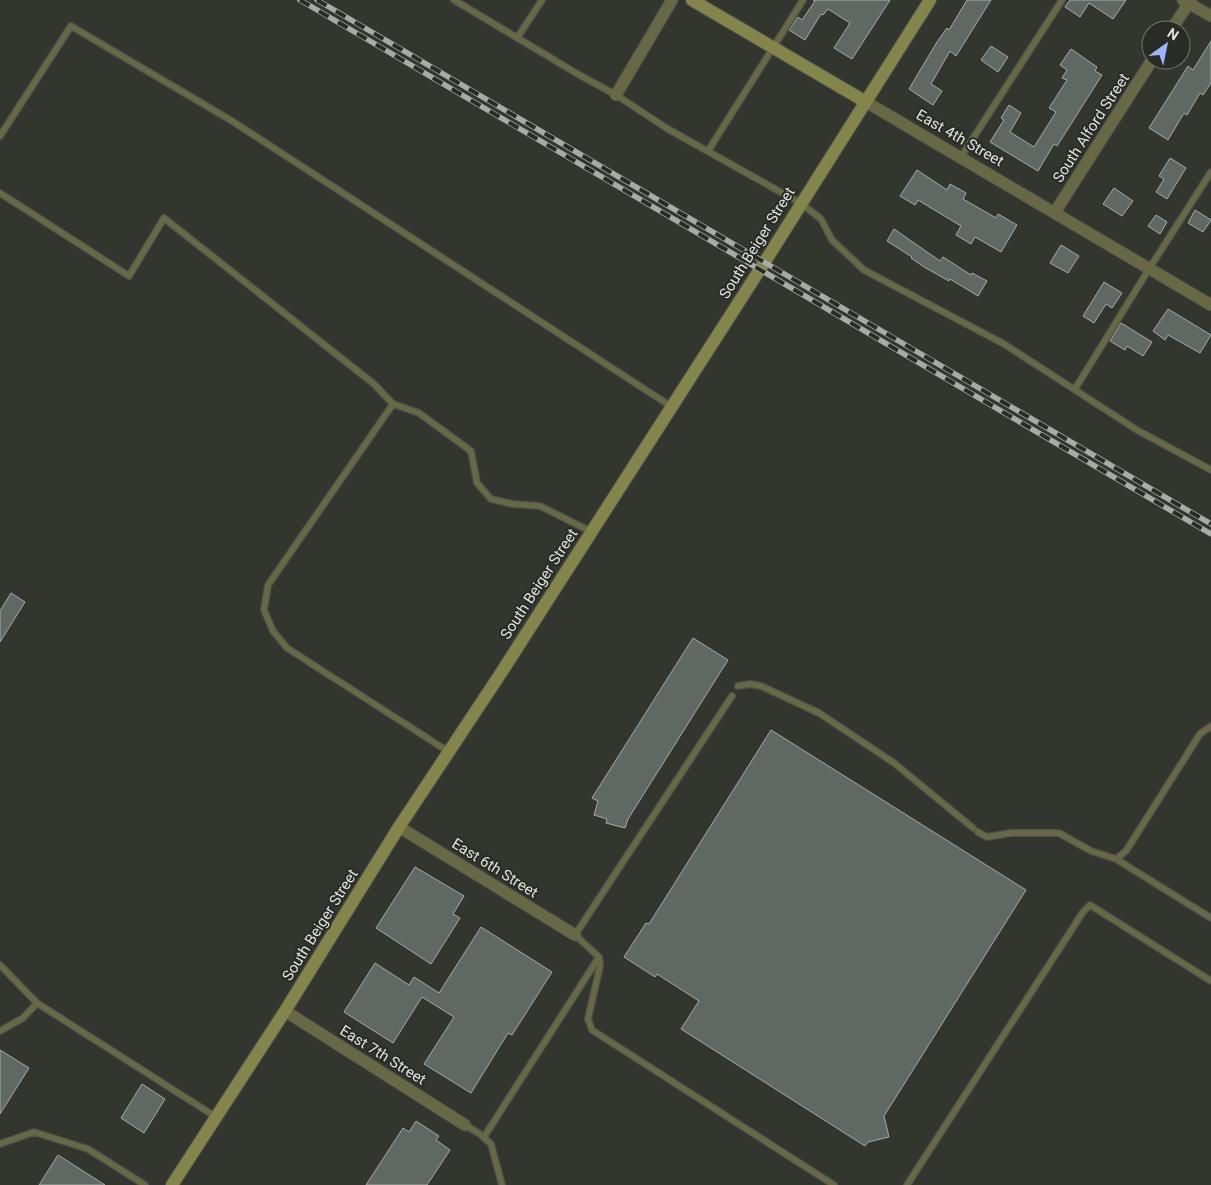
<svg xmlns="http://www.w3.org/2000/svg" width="1211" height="1185" font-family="Roboto,sans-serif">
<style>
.building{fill:#5f6863;stroke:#a3ada8}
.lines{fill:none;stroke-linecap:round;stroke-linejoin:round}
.lane-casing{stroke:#4e524b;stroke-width:8}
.street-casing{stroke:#4e524b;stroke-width:13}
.secondary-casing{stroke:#4e524b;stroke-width:14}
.lane{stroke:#686944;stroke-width:5.5}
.street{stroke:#686944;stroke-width:11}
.secondary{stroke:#84854a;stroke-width:12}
.rail-casing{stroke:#a7aaa5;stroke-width:5.5}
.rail{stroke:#282c25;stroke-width:4;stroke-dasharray:11;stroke-linecap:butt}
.labels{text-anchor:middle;stroke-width:4;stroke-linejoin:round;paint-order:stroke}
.street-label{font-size:15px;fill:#e0e3df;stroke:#282c25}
</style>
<rect width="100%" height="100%" fill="#32362f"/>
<!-- building -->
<path class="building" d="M 813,0 L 890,0 L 852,59 L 834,48 L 850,23 L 828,9 L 823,15 L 821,14 L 805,40 L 789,30 L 798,17 L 802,20 L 815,1 Z
M 967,0 L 991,0 L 956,56 L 950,51 L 931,84 L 942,91 L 933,105 L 909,89 L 937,42 L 947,28 L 949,30 Z
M 1070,0 L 1126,0 L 1113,19 L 1089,3 L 1080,17 L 1065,7 Z
M 1211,41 L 1211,83 L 1203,95 L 1200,93 L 1187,115 L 1184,113 L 1168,140 L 1149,128 L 1188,66 L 1193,70 Z
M 991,46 L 1008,57 L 998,72 L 981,60 Z
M 1071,49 L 1097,67 L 1095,71 L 1102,75 L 1057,146 L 1054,144 L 1038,171 L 990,142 L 1004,120 L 1001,118 L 1009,105 L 1021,113 L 1010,132 L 1034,147 L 1056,112 L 1049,108 L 1067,80 L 1062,78 L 1067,70 L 1060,65 Z
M 1170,158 L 1186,168 L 1167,199 L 1156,192 L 1164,179 L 1159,176 Z
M 917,170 L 947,190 L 950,184 L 966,193 L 963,199 L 996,218 L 998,214 L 1017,225 L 1001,252 L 975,237 L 971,244 L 956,235 L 961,226 L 918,200 L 915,205 L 900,196 Z
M 1114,188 L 1133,201 L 1122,216 L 1103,204 Z
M 1195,210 L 1211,220 L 1203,232 L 1188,223 Z
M 1156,215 L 1167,222 L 1160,234 L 1148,226 Z
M 894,229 L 940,261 L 943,257 L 971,275 L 972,273 L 987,281 L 978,296 L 950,279 L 949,281 L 924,267 L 911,258 L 912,257 L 887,241 Z
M 1061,245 L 1079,256 L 1068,273 L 1050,263 Z
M 1104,282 L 1122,293 L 1112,308 L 1106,304 L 1094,323 L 1083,316 Z
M 1168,309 L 1211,335 L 1200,353 L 1168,335 L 1165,340 L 1153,331 Z
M 1121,323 L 1152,342 L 1143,356 L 1127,346 L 1125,350 L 1110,341 Z
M 11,593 L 25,602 L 0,642 L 0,611 Z
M 693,638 L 728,660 L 628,819 L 625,828 L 606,823 L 607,819 L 594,815 L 598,801 L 592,798 Z
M 771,730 L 1026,890 L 884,1116 L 889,1137 L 868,1142 L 865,1146 L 681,1029 L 699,1001 L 657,974 L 655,977 L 624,957 L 646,923 L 649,924 Z
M 415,867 L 464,896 L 453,914 L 460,918 L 431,964 L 376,928 Z
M 481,927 L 552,972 L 512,1035 L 508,1033 L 471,1093 L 424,1064 L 454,1017 L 422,997 L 393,1043 L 344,1012 L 375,963 L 409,985 L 414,977 L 439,993 Z
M 0,1050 L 29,1068 L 0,1114 Z
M 142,1084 L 165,1099 L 144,1133 L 121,1118 Z
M 416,1121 L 439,1136 L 436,1140 L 450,1150 L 427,1185 L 366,1185 L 403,1128 L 409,1132 Z
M 58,1155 L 105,1185 L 39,1185 Z"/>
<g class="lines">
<!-- lane casing -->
<g class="lane-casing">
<path id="lane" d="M 454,0 L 576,73 L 616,95 L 668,129 L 802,204 L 821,219 L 832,240 L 864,270 L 1004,344 L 1137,430 L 1211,470
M 517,38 L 542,0
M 0,136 L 71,26 L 232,121 L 672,407
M 708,151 L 803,0
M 961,157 L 1062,0
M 0,193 L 129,276 L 164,218 L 374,384 L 393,404
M 1075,389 L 1149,269 L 1211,172
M 738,686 L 750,684 L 761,686 L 819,713 L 894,763 L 973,828
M 732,696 L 575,935 L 599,957 L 600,966 L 588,1019 L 592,1030 L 834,1185
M 449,752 L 287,648 L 273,631 L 264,610 L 268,585 L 393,404 L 419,413 L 471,451 L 477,483 L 491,499 L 513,504 L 540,506 L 592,532
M 978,832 L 987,837 L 1010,833 L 1059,833 L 1091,851 L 1116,859 L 1126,851 L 1200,734 L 1211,726
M 1116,859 L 1211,918
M 0,965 L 37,1003
M 0,1031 L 23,1018 L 37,1003 L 216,1117
M 465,1125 L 480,1134 L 491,1144 L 502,1185
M 484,1137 L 599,957
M 0,1144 L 34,1132 L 88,1149 L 145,1185
M 907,1185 L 1083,912 L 1090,905 L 1211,981"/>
</g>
<!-- street casing -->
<g class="street-casing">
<path id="street" d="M 1183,0 L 1211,16
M 1171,30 L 1191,0
M 616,95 L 672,0
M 866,102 L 1211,305
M 1055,212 L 1152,60
M 399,827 L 575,935
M 285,1011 L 465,1125"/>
</g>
<!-- secondary casing -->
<g class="secondary-casing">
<path id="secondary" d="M 692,0 L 866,102
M 172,1185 L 285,1011 L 399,827 L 501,673 L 764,263 L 930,0"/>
</g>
<!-- lane -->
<use href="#lane" class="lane"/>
<!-- street -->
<use href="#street" class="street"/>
<!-- secondary -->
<use href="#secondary" class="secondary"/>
<!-- rail casing -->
<g class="rail-casing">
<path id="rail" d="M 300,0 L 1211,534
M 317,0 L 1211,524"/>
</g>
<!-- rail -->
<use href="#rail" class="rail"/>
</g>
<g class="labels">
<!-- street labels -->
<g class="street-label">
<text transform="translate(1091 128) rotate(-57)" y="5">South Alford Street</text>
<text transform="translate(960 138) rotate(30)" y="5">East 4th Street</text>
<text transform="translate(757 243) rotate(-58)" y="5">South Beiger Street</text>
<text transform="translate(539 584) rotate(-57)" y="5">South Beiger Street</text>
<text transform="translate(495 868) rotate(32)" y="5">East 6th Street</text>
<text transform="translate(320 925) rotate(-58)" y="5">South Beiger Street</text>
<text transform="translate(383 1055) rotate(32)" y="5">East 7th Street</text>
</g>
</g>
<!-- north arrow -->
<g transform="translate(1166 45) rotate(33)"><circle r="24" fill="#282c25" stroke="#72756f"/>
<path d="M0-4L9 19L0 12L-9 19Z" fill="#9db4fd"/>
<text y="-8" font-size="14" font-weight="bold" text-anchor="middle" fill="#e0e3df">N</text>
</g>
</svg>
